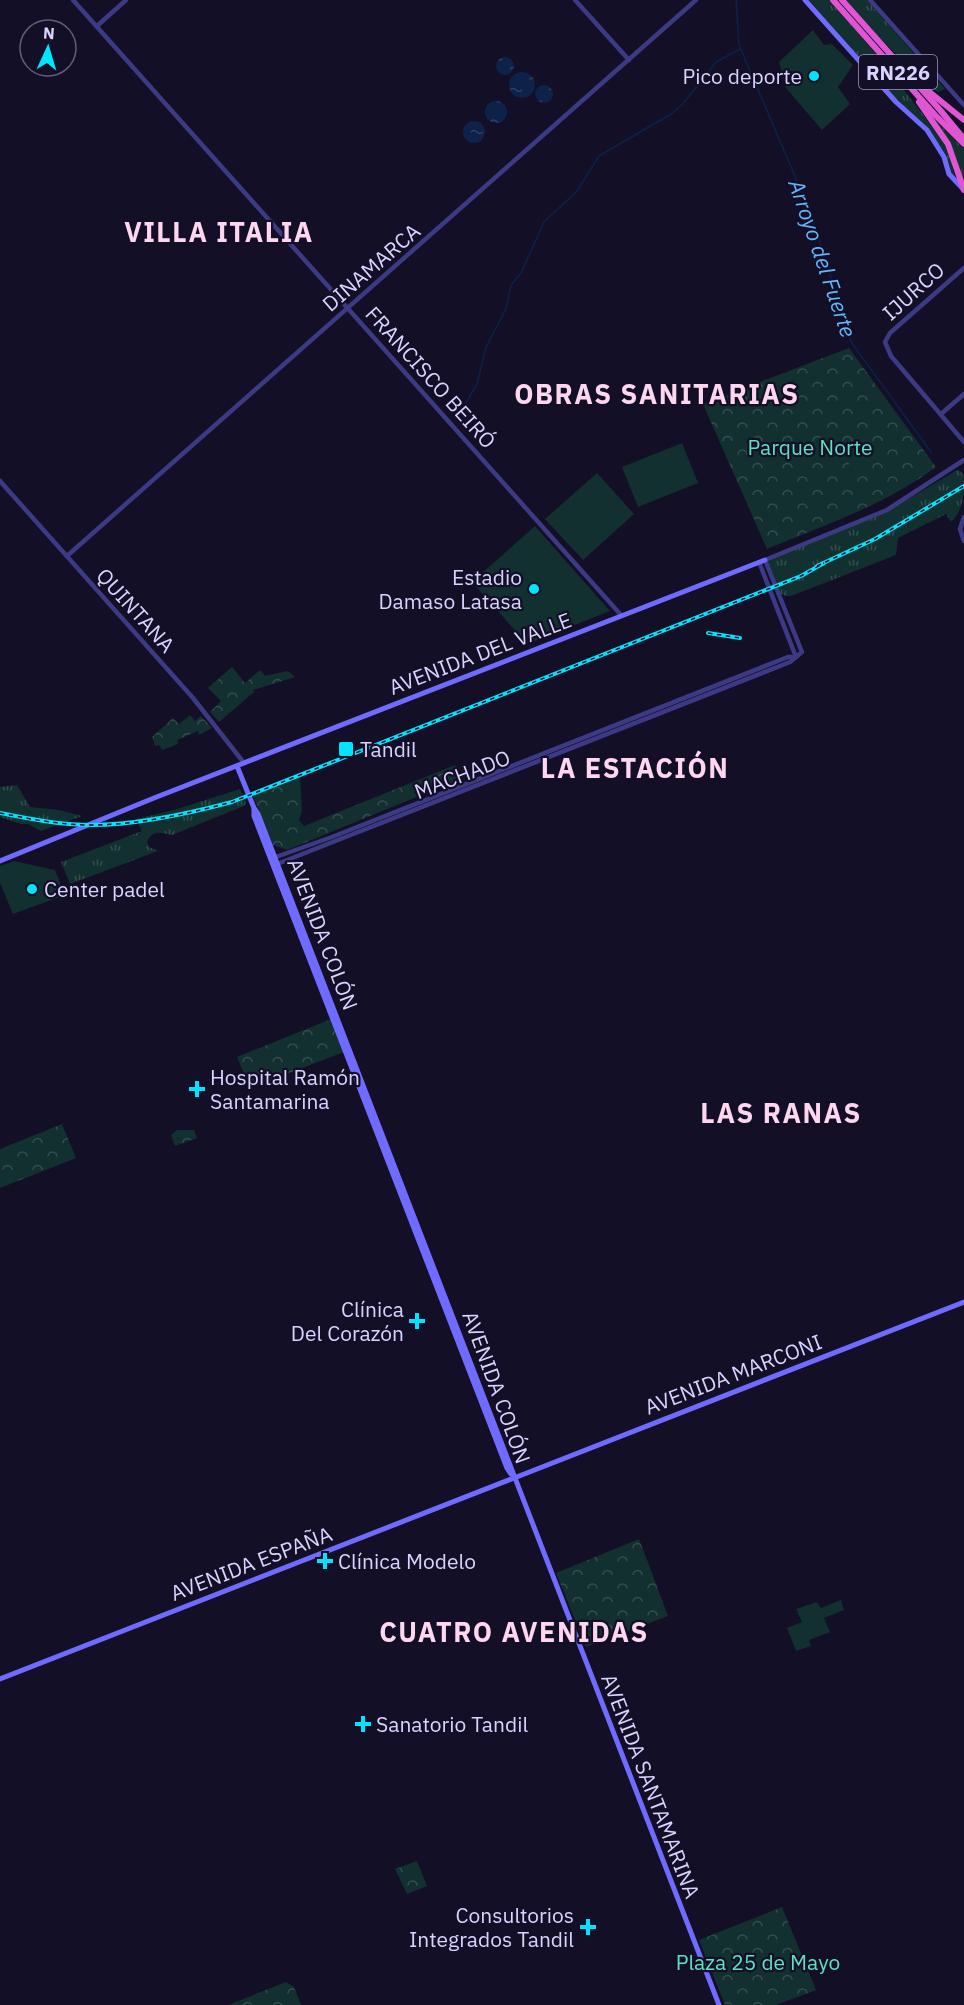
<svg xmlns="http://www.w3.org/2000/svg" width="964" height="2005" viewBox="0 0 964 2005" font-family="'IBM Plex Sans',sans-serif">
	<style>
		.grass { fill: url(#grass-tufts) }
		.park { fill: url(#park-crowns) }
		.pitch { fill: #12302f }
		.water { fill: url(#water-ripples) }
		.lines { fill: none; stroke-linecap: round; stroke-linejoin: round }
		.stream { stroke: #0c2248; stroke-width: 1.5 }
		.tertiary { stroke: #3d3a85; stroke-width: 4.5 }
		.secondary { stroke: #6f6bff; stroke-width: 5 }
		.trunk { stroke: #e055d1; stroke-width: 6 }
		.rail-casing { stroke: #00e5ff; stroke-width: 4 }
		.rail { stroke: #130f26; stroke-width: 1.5; stroke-dasharray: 4.5; stroke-linecap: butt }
		.poi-dot { fill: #00e5ff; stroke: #130f26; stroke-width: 2 }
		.labels { text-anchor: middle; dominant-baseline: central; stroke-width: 4.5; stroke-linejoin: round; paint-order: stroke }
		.shield { fill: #130f26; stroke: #9e99be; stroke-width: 1.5 }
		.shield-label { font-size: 20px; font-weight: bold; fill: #d9d4ff }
		.poi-label { font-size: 21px; fill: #d9d4ff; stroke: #130f26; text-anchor: start }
		.street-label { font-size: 21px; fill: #d9d4ff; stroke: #130f26 }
		.park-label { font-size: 21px; fill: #5fe0c0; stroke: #130f26 }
		.water-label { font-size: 22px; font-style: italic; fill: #62b6ff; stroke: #130f26 }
		.district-label { font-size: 27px; font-weight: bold; letter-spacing: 1.5px; fill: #ffd6f0; stroke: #130f26 }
	</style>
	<defs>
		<pattern id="grass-tufts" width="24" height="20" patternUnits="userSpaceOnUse" patternTransform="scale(1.5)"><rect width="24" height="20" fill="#12302f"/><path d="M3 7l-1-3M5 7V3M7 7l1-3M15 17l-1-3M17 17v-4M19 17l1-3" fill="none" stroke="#344d4e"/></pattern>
		<pattern id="park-crowns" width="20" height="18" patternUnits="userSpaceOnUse" patternTransform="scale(1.5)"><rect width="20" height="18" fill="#12302f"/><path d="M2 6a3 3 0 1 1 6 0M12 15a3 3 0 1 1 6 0" fill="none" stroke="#344d4e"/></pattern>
		<pattern id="water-ripples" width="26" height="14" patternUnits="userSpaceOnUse" patternTransform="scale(1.5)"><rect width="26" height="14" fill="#0c2248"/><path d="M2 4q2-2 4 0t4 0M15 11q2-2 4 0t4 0" fill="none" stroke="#2f4163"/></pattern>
	</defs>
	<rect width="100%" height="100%" fill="#130f26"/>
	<g class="grass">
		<path d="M809 0H829L877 55 944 142 949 153 955 178 950 171 945 153 925 126 905 109Z"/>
		<path d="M846 0H867L945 89 938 92 928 86 879 37Z"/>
		<path d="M934 119 964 149V185Z"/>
		<path d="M957 470H959L964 475C964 493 964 510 951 522L946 514 898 538 896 555 791 596H786L781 594 767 560 885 513Z"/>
		<path d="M17 785 30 807 59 810 82 816 41 831 28 824H21L0 817V787Z"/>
		<path d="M240 789 246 803 244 806 172 835C161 832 152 830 147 842L149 847 158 851 70 884 61 862 142 831 136 819 174 810Z"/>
	</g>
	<g class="park">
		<path d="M849 348 936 467C885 505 825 525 767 549L703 404Z"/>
		<path d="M232 667 245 683 260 670 265 676 288 671 295 677 253 690 254 692 219 722 210 712 221 701 208 688Z"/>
		<path d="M190 715 195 721 201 716 212 728 199 735 198 731 177 740 178 744 162 750 159 745 155 746 152 737 173 718 179 724Z"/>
		<path d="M455 765 463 778 287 850 273 845 253 796 300 777 302 811 299 820 304 826Z"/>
		<path d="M331 1019 344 1052 250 1088 237 1057Z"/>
		<path d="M62 1124 76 1158 0 1188V1149Z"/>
		<path d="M177 1130H194L197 1138 175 1146 171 1135Z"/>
		<path d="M639 1539 668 1616 586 1647 556 1573Z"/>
		<path d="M417 1861 427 1886 407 1894 395 1869Z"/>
		<path d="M782 1907 816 1990 776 2005H725L699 1940Z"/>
		<path d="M286 1982 294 1987 301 2005H228Z"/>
	</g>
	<g class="pitch">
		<path d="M813 30 824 45 832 44 853 65 838 87 850 104 822 130 786 88 779 62Z"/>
		<path d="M682 443 698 483 638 507 622 467Z"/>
		<path d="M866 454 871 468 852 474 848 460Z"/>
		<path d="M597 473 634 514 583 560 545 519Z"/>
		<path d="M535 526 610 611 527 644 472 582Z"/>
		<path d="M14 861 55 870 65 895 13 914 0 883V866Z"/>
		<path d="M841 1600 844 1610 824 1618 830 1632 809 1640 811 1646 796 1651 787 1628 802 1622 796 1609 817 1602 821 1608Z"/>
	</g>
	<g class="water">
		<circle cx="505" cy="66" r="9"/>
		<circle cx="522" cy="85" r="13"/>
		<circle cx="544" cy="94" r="9"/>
		<circle cx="496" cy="112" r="11"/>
		<circle cx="474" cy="132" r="11"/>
	</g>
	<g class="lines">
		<g class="stream">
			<path d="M736 0 739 45 806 202 819 239 851 342 931 452"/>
			<path d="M463 408 477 384 486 347 506 309 511 285 521 273 544 222 577 191 599 156 671 114 682 105 716 62 740 49"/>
		</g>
		<g class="tertiary">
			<path d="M73 0C256 205 439 410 621 615"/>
			<path d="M575 0 629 60"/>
			<path d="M870 0 964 105"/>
			<path d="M97 26 126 0"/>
			<path d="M964 268 890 333 885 342 891 356 964 442"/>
			<path d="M941 414 964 394"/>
			<path d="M0 481 193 698 244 763"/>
			<path d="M964 517 960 529 964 541"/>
			<path d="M67 556C277 371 487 186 696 0"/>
			<path d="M759 562 796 657"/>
			<path d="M273 858 332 837 788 657H796"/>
			<path d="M277 864 790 662 802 652 765 560 887 510 964 460"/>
		</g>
		<g class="secondary">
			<path d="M805 0 896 102 927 130 944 157 949 174 964 190"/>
			<path d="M237 766 254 808 258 814C413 1210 564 1608 719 2005"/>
			<path d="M254 809V816L507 1468 511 1474"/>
			<path d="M0 861 154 798 765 560"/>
			<path d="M0 1679 964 1302"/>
		</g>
		<g class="trunk">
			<path d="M833 0 935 115 964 144"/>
			<path d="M842 0 940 110 964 139"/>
			<path d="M927 90 964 120"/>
			<path d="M919 102 948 144 964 190"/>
		</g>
		<g class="rail-casing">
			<g id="rail">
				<path d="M817 566 875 539 964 486"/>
				<path d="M708 633 740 638"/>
				<path d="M0 813C30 819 61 825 91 825 138 825 187 814 232 802L801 576 824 563"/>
			</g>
		</g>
		<use href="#rail" class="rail"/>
	</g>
	<g class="poi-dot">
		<circle cx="814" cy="76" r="6"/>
		<circle cx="534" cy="589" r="6"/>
		<rect x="338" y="741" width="16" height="16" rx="3"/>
		<circle cx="32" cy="889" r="6"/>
		<path d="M194 1080h6v6h6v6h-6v6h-6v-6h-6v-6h6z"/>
		<path d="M414 1312h6v6h6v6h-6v6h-6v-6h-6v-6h6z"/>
		<path d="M322 1552h6v6h6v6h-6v6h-6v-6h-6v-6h6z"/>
		<path d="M360 1715h6v6h6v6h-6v6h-6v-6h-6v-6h6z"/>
		<path d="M585 1918h6v6h6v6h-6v6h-6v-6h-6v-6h6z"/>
	</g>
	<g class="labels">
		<rect class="shield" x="859" y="55" width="78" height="34" rx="4.5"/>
		<g class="shield-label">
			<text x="898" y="72">RN226</text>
		</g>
		<g class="poi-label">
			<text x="802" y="76" text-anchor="end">Pico deporte</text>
			<text x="522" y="577" text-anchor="end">Estadio<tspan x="522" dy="24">Damaso Latasa</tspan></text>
			<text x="360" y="749">Tandil</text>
			<text x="44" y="889">Center padel</text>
			<text x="210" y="1077">Hospital Ramón<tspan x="210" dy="24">Santamarina</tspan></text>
			<text x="404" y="1309" text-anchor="end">Clínica<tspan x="404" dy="24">Del Corazón</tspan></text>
			<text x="338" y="1561">Clínica Modelo</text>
			<text x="376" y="1724">Sanatorio Tandil</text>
			<text x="574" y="1915" text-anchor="end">Consultorios<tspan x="574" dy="24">Integrados Tandil</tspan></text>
		</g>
		<g class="street-label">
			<text transform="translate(371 267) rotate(-41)">DINAMARCA</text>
			<text transform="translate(913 291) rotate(-42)">IJURCO</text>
			<text transform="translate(431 377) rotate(48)">FRANCISCO BEIRÓ</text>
			<text transform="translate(136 610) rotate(48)">QUINTANA</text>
			<text transform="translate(480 653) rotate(-21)">AVENIDA DEL VALLE</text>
			<text transform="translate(462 774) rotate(-21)">MACHADO</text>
			<text transform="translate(323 934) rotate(69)">AVENIDA COLÓN</text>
			<text transform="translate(733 1374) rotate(-21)">AVENIDA MARCONI</text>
			<text transform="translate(497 1387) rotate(70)">AVENIDA COLÓN</text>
			<text transform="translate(251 1563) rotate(-21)">AVENIDA ESPAÑA</text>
			<text transform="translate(651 1786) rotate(69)">AVENIDA SANTAMARINA</text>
		</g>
		<g class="park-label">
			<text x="810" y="447">Parque Norte</text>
			<text x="758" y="1962">Plaza 25 de Mayo</text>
		</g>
		<g class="water-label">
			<text transform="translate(823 258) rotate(71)">Arroyo del Fuerte</text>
		</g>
		<g class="district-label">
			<text x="219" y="231">VILLA ITALIA</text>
			<text x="657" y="393">OBRAS SANITARIAS</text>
			<text x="635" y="767">LA ESTACIÓN</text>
			<text x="781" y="1112">LAS RANAS</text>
			<text x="514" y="1631">CUATRO AVENIDAS</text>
		</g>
	</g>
	<g transform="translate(48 48) rotate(4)"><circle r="28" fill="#130f26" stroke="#625e7d" stroke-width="1.5"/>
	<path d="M0-4.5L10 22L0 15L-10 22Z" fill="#00e5ff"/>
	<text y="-9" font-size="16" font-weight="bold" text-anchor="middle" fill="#d9d4ff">N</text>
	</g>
</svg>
